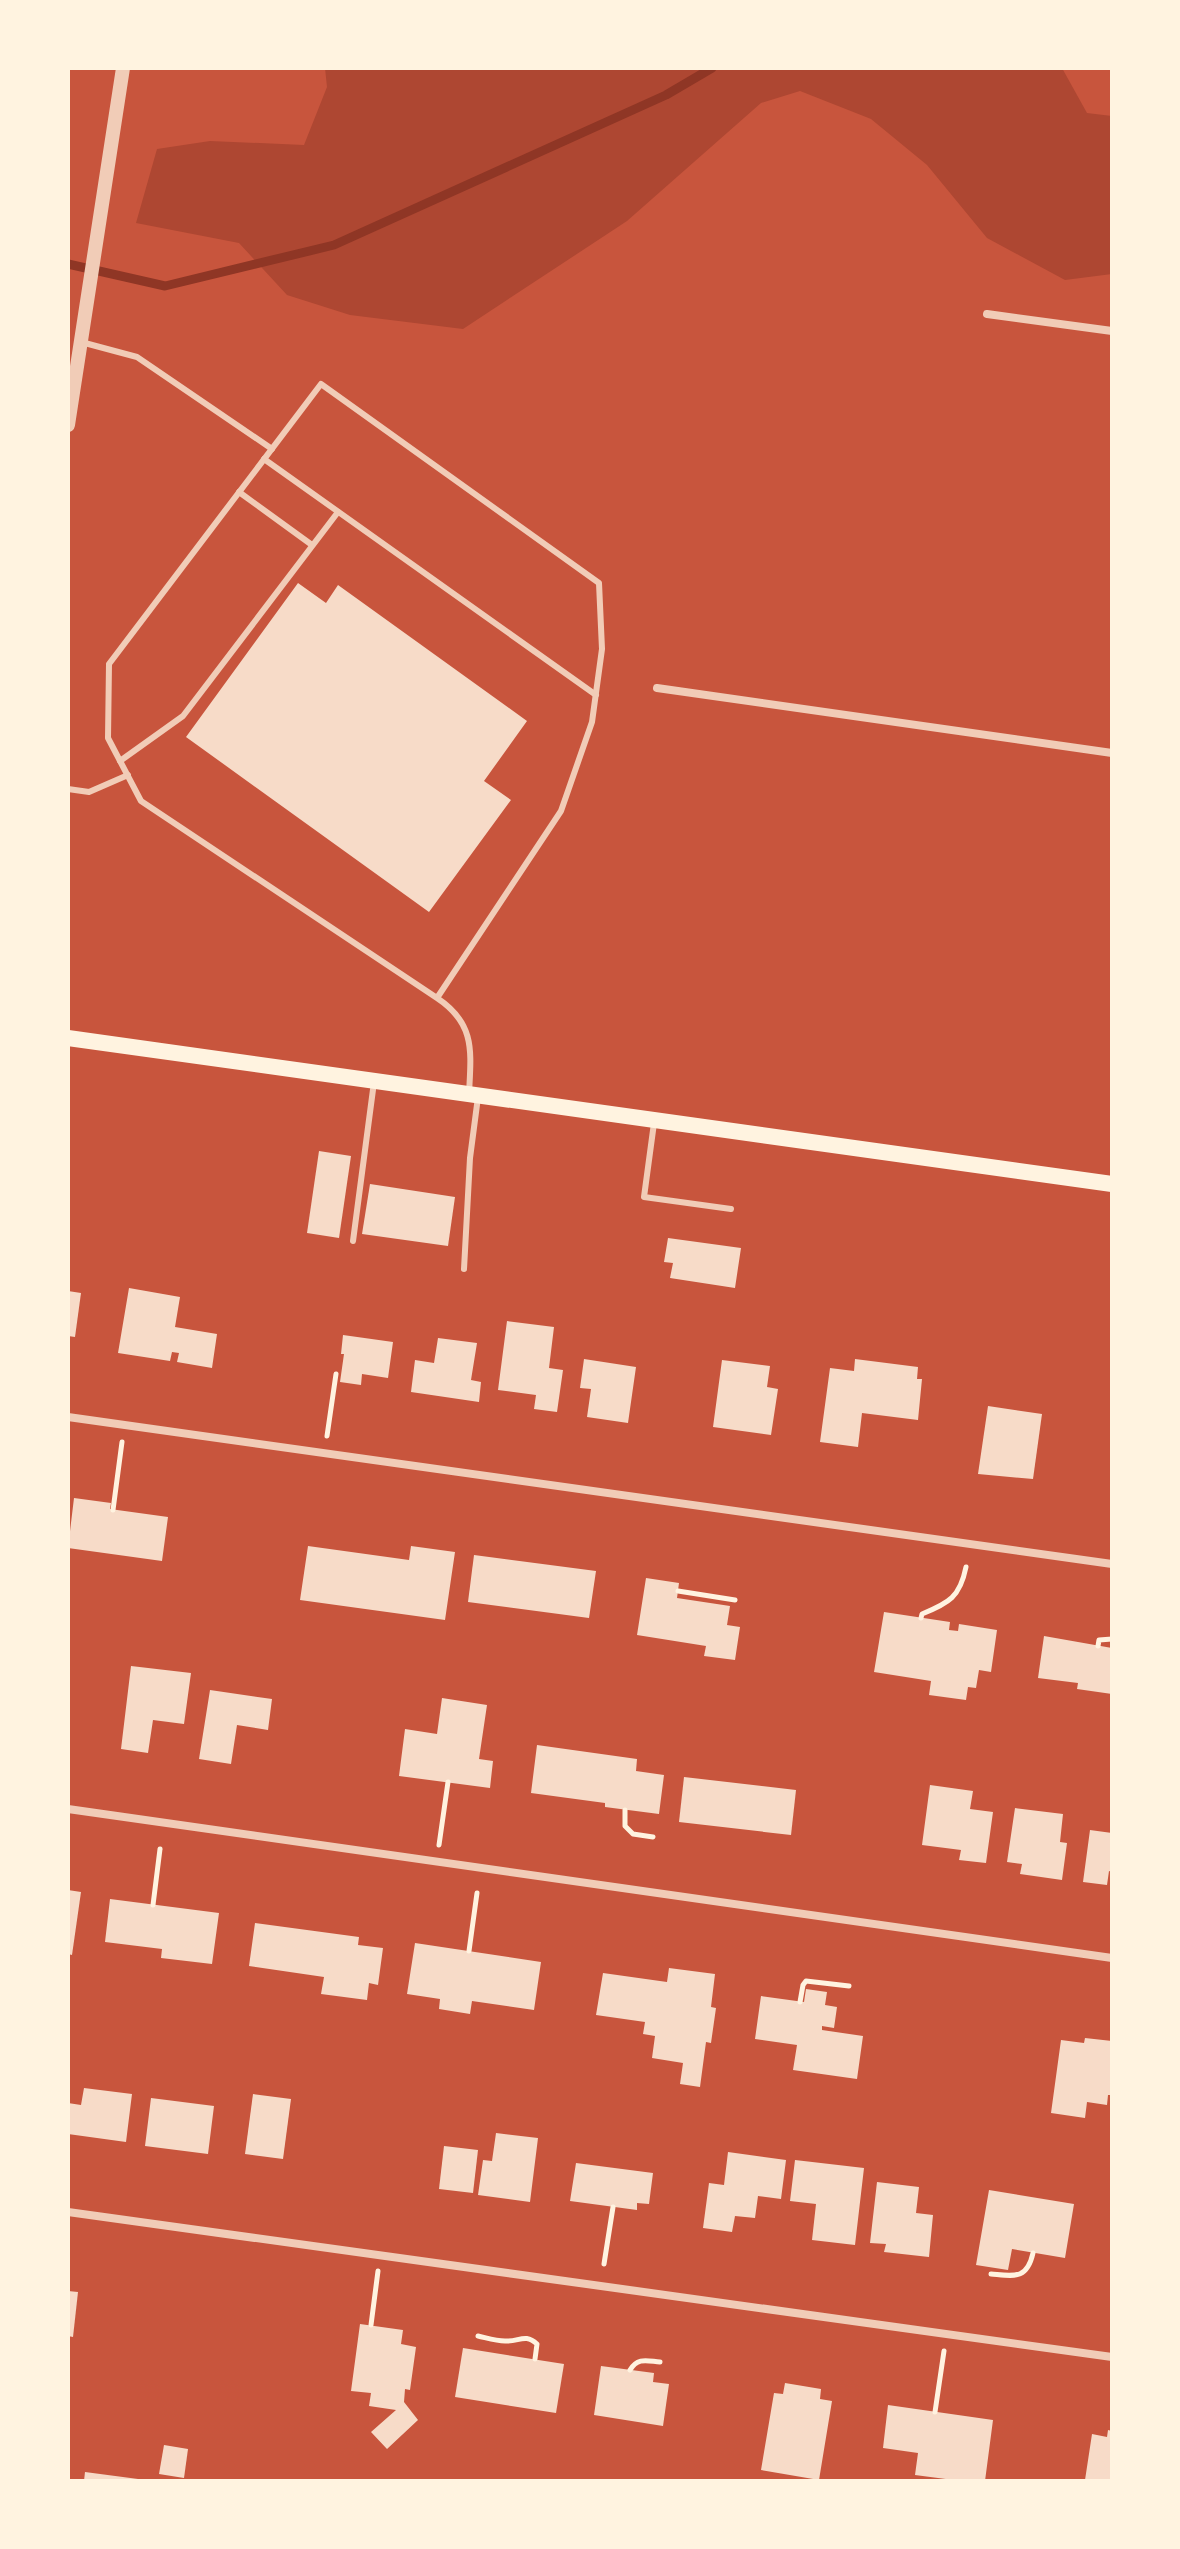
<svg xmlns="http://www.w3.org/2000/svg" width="1180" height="2549" viewBox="0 0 1180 2549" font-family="'Zilla Slab',serif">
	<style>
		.green { fill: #ae4732 }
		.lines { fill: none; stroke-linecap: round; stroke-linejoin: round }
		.stream { stroke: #8f3625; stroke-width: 9 }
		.building { fill: #f7dbc8 }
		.path { stroke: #fff3e0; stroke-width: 5 }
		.service { stroke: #f1ccb7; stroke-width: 6 }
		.minor { stroke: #f1ccb7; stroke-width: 8 }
		.tertiary { stroke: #f1ccb7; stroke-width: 14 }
		.secondary { stroke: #fff3e0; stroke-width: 16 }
	</style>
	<rect width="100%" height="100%" fill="#c8553d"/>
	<path class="green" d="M325 68H1062L1087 113 1112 116V274L1065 280 987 238 927 165 871 119 800 91 761 103 627 221 463 329 350 315 287 295 239 243 136 223 157 149 210 141 304 145 327 87Z"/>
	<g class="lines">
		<path class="stream" d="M68 264 165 286 334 245 666 95 712 68"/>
	</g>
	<g class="building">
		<path d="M298 583 326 603 338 585 527 721 484 781 511 800 429 912 186 737Z"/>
		<path d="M319 1151 351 1156 339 1238 307 1233Z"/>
		<path d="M370 1184 455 1197 448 1246 362 1234Z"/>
		<path d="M668 1238 741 1248 735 1288 670 1278 673 1263 664 1262Z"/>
		<path d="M129 1288 180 1297 175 1327 217 1334 212 1368 177 1362 179 1353 172 1352 170 1361 118 1353Z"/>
		<path d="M68 1291 81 1293 75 1337 68 1336Z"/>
		<path d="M507 1321 554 1327 549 1368 563 1370 557 1412 534 1409 536 1395 498 1390Z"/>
		<path d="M343 1335 393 1342 388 1378 362 1374 361 1385 340 1382 344 1354H341Z"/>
		<path d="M438 1338 477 1343 471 1380 481 1382 479 1402 411 1392 415 1360 434 1363Z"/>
		<path d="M584 1359 636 1367 628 1423 587 1417 591 1389 580 1388Z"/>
		<path d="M855 1359 918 1367 917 1379H922L918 1420 862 1413 858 1447 820 1442 830 1368 854 1371Z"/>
		<path d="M722 1360 770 1366 767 1387 778 1389 771 1435 713 1427Z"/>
		<path d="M988 1406 1042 1414 1033 1479 978 1474Z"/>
		<path d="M74 1498 111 1503 110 1509 168 1517 162 1561 68 1548Z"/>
		<path d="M308 1546 409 1560 411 1546 455 1552 445 1620 300 1600Z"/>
		<path d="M474 1555 596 1571 589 1618 468 1602Z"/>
		<path d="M646 1578 679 1583 677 1598 730 1606 727 1625 740 1627 735 1660 704 1656 706 1646 637 1635Z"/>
		<path d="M884 1612 950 1622 949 1630 958 1631 959 1624 997 1630 991 1672 979 1670 976 1688 968 1687 966 1700 929 1695 931 1681 874 1672Z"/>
		<path d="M1044 1636 1112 1648V1694L1077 1689 1078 1683 1038 1678Z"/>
		<path d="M131 1666 191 1673 184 1724 153 1720 148 1753 121 1749Z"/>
		<path d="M210 1690 272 1699 268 1730 237 1725 231 1764 199 1759Z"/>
		<path d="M442 1698 487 1705 479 1759 493 1761 490 1788 399 1776 405 1729 437 1734Z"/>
		<path d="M537 1745 637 1759 636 1771 664 1775 659 1814 605 1807V1803L531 1793Z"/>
		<path d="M684 1777 796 1790 791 1835 679 1822Z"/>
		<path d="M930 1785 973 1791 970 1809 993 1812 986 1863 959 1860 961 1850 922 1845Z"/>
		<path d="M1015 1808 1063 1814 1060 1842 1067 1843 1062 1880 1020 1874 1022 1864 1007 1862Z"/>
		<path d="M1090 1830 1112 1833V1872L1109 1871 1107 1885 1083 1882Z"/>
		<path d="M68 1890 81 1892 72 1955 68 1954Z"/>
		<path d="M110 1899 219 1913 212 1964 161 1958 162 1949 105 1942Z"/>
		<path d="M255 1923 359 1937 358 1945 383 1948 378 1985 369 1983 367 2000 321 1994 324 1977 249 1966Z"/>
		<path d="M415 1943 541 1962 534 2010 472 2001 470 2014 439 2009 440 1999 407 1994Z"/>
		<path d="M669 1968 715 1974 711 2007 716 2008 711 2043 706 2042 700 2087 680 2084 683 2063 652 2058 655 2036 643 2034 645 2022 596 2015 603 1973 667 1982Z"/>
		<path d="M806 1989 827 1992 825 2005 837 2007 834 2028 822 2026V2030L863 2036 857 2079 793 2070 797 2045 755 2039 761 1996 804 2002Z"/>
		<path d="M1085 2038 1112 2041V2095H1108L1107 2105 1087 2102 1085 2118 1051 2113 1061 2040 1084 2043Z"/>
		<path d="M84 2088 132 2094 126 2142 68 2134V2103L81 2105Z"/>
		<path d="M253 2094 291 2099 283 2159 245 2154Z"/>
		<path d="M151 2098 214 2106 208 2154 145 2146Z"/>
		<path d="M496 2133 538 2138 530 2202 478 2195 483 2160 492 2161Z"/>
		<path d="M444 2146 478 2150 473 2193 439 2189Z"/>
		<path d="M728 2152 786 2160 781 2199 758 2196 755 2218 735 2216 732 2232 703 2228 709 2183 724 2185Z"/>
		<path d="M795 2160 864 2168 855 2245 812 2240 816 2204 790 2201Z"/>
		<path d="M576 2163 653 2173 649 2204 637 2203V2210L570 2201Z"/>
		<path d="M877 2182 919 2187 916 2213 933 2215 929 2257 884 2252 886 2244 870 2243Z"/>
		<path d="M989 2190 1074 2204 1065 2258 1012 2249 1008 2270 976 2265Z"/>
		<path d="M68 2291 78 2292 73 2337 68 2336Z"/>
		<path d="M360 2324 403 2330 401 2344 416 2347 410 2390 405 2389 404 2402 418 2420 387 2449 371 2432 396 2410 369 2406 371 2393 351 2391Z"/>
		<path d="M463 2348 564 2364 556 2413 455 2397Z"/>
		<path d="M601 2366 654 2373 653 2382 669 2384 663 2426 594 2415Z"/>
		<path d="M785 2383 821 2389 820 2399 832 2401 819 2480 761 2470 774 2393 783 2394Z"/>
		<path d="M888 2405 993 2420 985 2481H961L915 2475 918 2453 883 2448Z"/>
		<path d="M1108 2430 1112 2431V2481L1085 2480 1092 2434 1107 2437Z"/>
		<path d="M164 2445 188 2449 184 2478 159 2474Z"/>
		<path d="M85 2472 138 2479 137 2481H84Z"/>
	</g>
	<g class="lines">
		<g class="path">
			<path d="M327 1436 336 1374"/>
			<path d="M113 1510 122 1442"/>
			<path d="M678 1591 735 1600"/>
			<path d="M921 1618 922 1614C949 1603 960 1597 966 1567"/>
			<path d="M1098 1646 1099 1640 1112 1639"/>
			<path d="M625 1810V1826L633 1834 653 1837"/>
			<path d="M439 1845 448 1782"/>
			<path d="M153 1905 160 1849"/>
			<path d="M469 1951 477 1893"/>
			<path d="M800 2002 803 1985 806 1981 849 1986"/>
			<path d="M604 2264 613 2207"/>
			<path d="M991 2274C1014 2276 1027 2280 1033 2253"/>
			<path d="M371 2325 378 2271"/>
			<path d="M478 2336C487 2338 496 2341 505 2341 519 2342 525 2333 537 2344L535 2359"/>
			<path d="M630 2370C638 2357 647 2361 660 2362"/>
			<path d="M935 2412 944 2351"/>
		</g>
		<g class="service">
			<path d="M81 342 137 357 272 449"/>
			<path d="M264 459 596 695"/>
			<path d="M239 492 312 545"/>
			<path d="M120 761 183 716 338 512"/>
			<path d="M68 789 89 792 128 775"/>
			<path d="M437 998 561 811 592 722 602 649 599 583 321 384 109 664 108 738 141 801 437 998C476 1024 471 1052 469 1094"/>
			<path d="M654 1123 644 1197 731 1209"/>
			<path d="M353 1241 374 1082"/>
			<path d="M464 1269 470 1158 478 1097"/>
		</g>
		<g class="minor">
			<path d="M987 314 1112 331"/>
			<path d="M657 688 1112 753"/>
			<path d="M68 1417 1112 1564"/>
			<path d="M68 1809 1112 1958"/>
			<path d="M68 2212 1112 2357"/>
		</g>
		<path class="tertiary" d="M68 425 123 68"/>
		<path class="secondary" d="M68 1038 1112 1184"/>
	</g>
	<rect width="1180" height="2549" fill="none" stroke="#fff3e0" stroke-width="140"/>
</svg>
